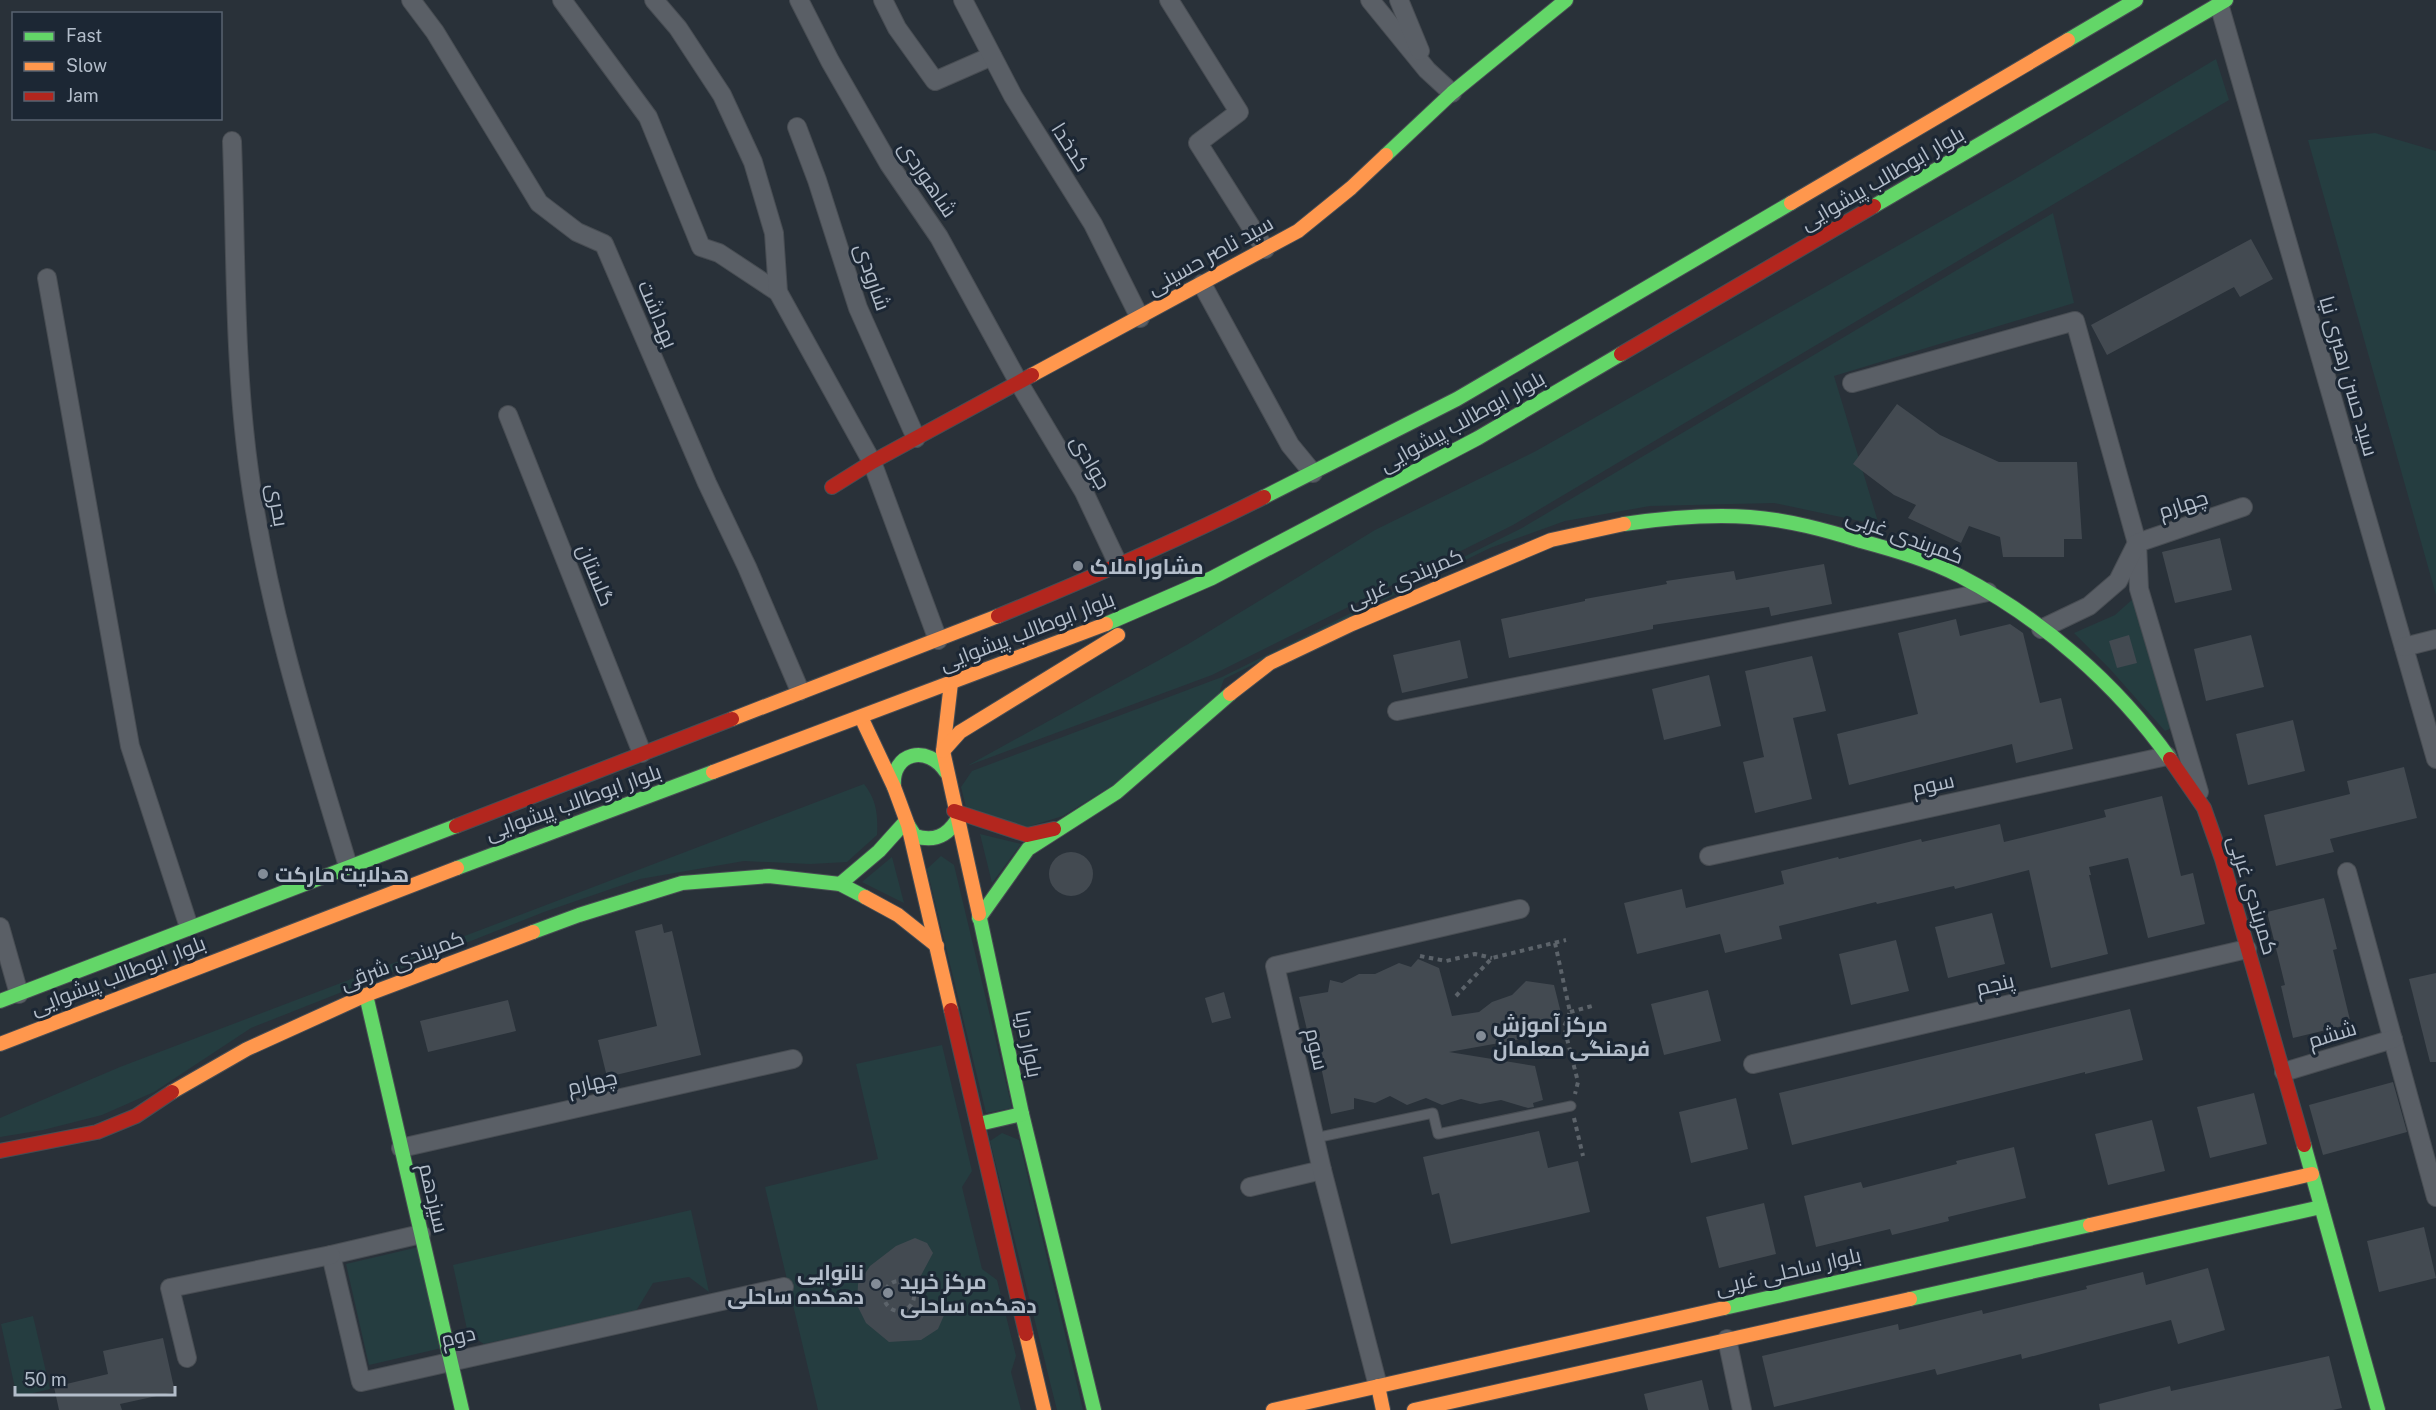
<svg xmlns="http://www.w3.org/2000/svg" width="2436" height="1410" viewBox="0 0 2436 1410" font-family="'Public Sans',Cairo,sans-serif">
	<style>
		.green { fill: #253d40 }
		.building { fill: #434a51 }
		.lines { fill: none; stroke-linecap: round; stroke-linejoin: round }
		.lane-casing { stroke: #484d53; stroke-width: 11 }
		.street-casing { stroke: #484d53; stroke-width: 20 }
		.fast-casing { stroke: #484d53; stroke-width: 16 }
		.slow-casing { stroke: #484d53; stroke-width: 16 }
		.jam-casing { stroke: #484d53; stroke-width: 16 }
		.path { stroke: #5c636a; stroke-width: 4; stroke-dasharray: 4.5 4.5; stroke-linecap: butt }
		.lane { stroke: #5a5f66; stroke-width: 9 }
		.street { stroke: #5a5f66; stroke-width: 18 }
		.fast { stroke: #63d668; stroke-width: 14 }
		.slow { stroke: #ff974d; stroke-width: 14 }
		.jam { stroke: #b3261e; stroke-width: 14 }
		.poi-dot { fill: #838c97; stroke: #1c2734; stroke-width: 2 }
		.labels { text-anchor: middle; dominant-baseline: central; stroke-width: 6; stroke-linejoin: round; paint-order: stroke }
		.street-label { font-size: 21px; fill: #b3bdca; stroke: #1c2734 }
		.poi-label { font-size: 21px; font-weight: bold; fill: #b3bdca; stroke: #1c2734; text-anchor: start }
	</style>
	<rect width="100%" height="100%" fill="#293139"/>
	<g class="green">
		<path d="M2216 59 2229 100 1513 525 1212 675 967 766 1190 643 1375 530 1536 451 2012 181Z"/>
		<path d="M2375 133 2436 151V595L2308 140Z"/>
		<path d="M2053 213 2074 303 1834 376 1879 525 1774 503 1650 506 1565 521 1490 548 1224 679 1217 699 1115 784 1063 816 1027 827 966 807 961 787 972 771 1222 677 1522 528Z"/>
		<path d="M2134 598 2172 728 2165 731 2110 669 2074 633 2115 615Z"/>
		<path d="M864 784C877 800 878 816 877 835L847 862 810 864 744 861 640 879 544 912 251 1028 154 1092 102 1115 43 1130 0 1137V1118L120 1067Z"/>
		<path d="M980 834 1021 844 992 883Z"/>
		<path d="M941 856 954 865 1012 1108 986 1113 927 869Z"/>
		<path d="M892 857 904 903 862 882Z"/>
		<path d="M942 1045 972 1171 962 1187 982 1269 997 1280 1016 1356 1011 1372 1021 1410H818L765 1187 878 1159 856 1064Z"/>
		<path d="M1002 1133 1019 1140 1083 1410H1057L990 1141Z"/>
		<path d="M691 1210 709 1292 689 1277 653 1283 636 1311 484 1344 468 1334 453 1265Z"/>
		<path d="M423 1246 446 1347 369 1365 346 1264Z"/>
		<path d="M33 1316 50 1389 17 1397 1 1324Z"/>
	</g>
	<g class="building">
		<path d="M2251 239 2273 279 2240 297 2234 287 2107 355 2091 325Z"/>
		<path d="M1897 404 1940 435 1999 462H2077L2082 539H2064V557H2003L2000 537 1969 526 1961 543 1908 518 1916 505 1894 495 1853 464Z"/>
		<path d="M2220 538 2232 590 2175 603 2162 552Z"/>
		<path d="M1824 564 1832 604 1771 616 1769 607 1653 625V629L1509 658 1501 619 1585 601V599L1667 584 1666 581 1734 571 1736 580Z"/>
		<path d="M1956 619 1960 636 2010 624 2023 633 2040 703 2061 698 2073 749 2016 763 2012 744 1849 785 1837 734 1918 714 1898 633Z"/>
		<path d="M2129 635 2137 663 2117 668 2109 641Z"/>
		<path d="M2251 635 2264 687 2206 701 2194 649Z"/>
		<path d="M1460 640 1468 678 1402 693 1393 655Z"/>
		<path d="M1812 656 1826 711 1793 718 1812 799 1755 813 1743 762 1764 757 1745 671Z"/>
		<path d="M1709 675 1721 726 1664 740 1652 689Z"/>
		<path d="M2293 720 2305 771 2248 785 2236 734Z"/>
		<path d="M2404 767 2417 818 2330 839 2334 852 2276 866 2264 815 2350 794 2347 781Z"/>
		<path d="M2162 796 2181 876 2193 873 2205 924 2148 938 2128 858 2089 867 2091 875H2089L2108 954 2051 968 2029 870 1955 889 1954 886 1877 904 1876 902 1779 926 1782 939 1725 953 1720 934 1637 954 1624 903 1682 889 1686 908 1784 884 1781 871 1838 857 1839 859 1921 839 1922 842 2000 824 2004 842 2106 817 2104 810Z"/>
		<circle cx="1071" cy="874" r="22"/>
		<path d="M2324 898 2337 949 2333 950 2351 1024 2293 1038 2281 986 2285 985 2267 912Z"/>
		<path d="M1992 913 2005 964 1948 978 1935 927Z"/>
		<path d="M662 924 664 933 672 931 701 1055 607 1077 598 1040 657 1026 635 931Z"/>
		<path d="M1896 940 1909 991 1851 1005 1839 954Z"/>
		<path d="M1418 959 1439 968 1452 1016 1479 1012 1492 1002 1512 995 1526 981 1554 985 1561 1013 1539 1036 1449 1052 1535 1066 1543 1100 1533 1103 1534 1107 1528 1108 1501 1100 1480 1104 1461 1099 1442 1105 1426 1098 1407 1105 1390 1096 1375 1103 1354 1098V1109L1331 1114 1320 1062 1315 1063 1299 997 1328 992 1330 980 1342 983 1359 974H1375L1399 963 1411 967Z"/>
		<path d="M2436 973V1062H2430L2409 979Z"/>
		<path d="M1708 990 1721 1041 1664 1055 1651 1004Z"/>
		<path d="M1224 992 1231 1018 1212 1023 1205 998Z"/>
		<path d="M508 1000 516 1031 428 1052 420 1021Z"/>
		<path d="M2130 1009 2143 1060 2085 1074V1072L1792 1145 1779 1093Z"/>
		<path d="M2393 1082 2407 1132 2323 1155 2309 1105Z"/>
		<path d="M2254 1093 2267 1144 2210 1158 2197 1107Z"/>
		<path d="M1736 1098 1748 1149 1691 1163 1679 1112Z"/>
		<path d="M2152 1120 2165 1171 2108 1185 2095 1134Z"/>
		<path d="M1539 1131 1548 1168 1578 1161 1590 1212 1451 1244 1439 1193 1432 1195 1423 1157Z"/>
		<path d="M2014 1147 2026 1198 1948 1217 1949 1221 1892 1235 1890 1229 1816 1247 1804 1196 1861 1182 1863 1188 1957 1164 1956 1161Z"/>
		<path d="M1764 1203 1776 1254 1719 1268 1706 1217Z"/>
		<path d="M2424 1227 2436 1278 2379 1292 2367 1241Z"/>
		<path d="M915 1238 927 1243 933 1253 917 1283 920 1298 942 1307 945 1313 938 1329 921 1340 889 1342 866 1323 857 1305 858 1284 870 1266 896 1246Z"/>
		<path d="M2208 1268 2225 1330 2178 1344 2171 1320 2022 1359 2021 1354 1937 1375 1935 1369 1774 1407 1762 1356 1898 1324 1899 1330 1982 1310 1983 1314 2087 1289 2086 1286 2143 1272 2146 1285Z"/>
		<path d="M163 1338 175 1392 120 1404 122 1410H59L54 1387 108 1374 103 1351Z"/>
		<path d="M2329 1356 2342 1408 2333 1410H2100L2099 1404 2170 1386 2171 1391Z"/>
		<path d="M1702 1380 1709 1410H1648L1644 1394Z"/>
	</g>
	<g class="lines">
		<g class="lane-casing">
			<path id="lane" d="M1315 1138 1433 1113 1438 1134 1571 1106"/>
		</g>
		<g class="street-casing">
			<g id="street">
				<path d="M411 0 435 32 539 203 577 232 604 244 707 483 747 567 800 691"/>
				<path d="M562 0 648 117 701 247 719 253 778 292"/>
				<path d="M654 0 678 28 722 95 753 162 774 233 778 292 872 462 938 640"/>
				<path d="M799 0 830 61 889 164 939 237 1019 383 1084 492 1119 566"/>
				<path d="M883 0 897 28 935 81 992 56"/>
				<path d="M963 0 1013 96 1093 224 1140 318"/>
				<path d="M1169 0 1239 112 1198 143 1265 249"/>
				<path d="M1370 0 1427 70 1452 93"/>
				<path d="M1399 0 1420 51"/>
				<path d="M2219 4 2436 759"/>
				<path d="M797 127 817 180 858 308 916 438"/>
				<path d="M232 141C236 251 234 363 249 471 267 606 309 737 348 866"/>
				<path d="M47 278 130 746 189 927"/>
				<path d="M1202 284 1290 445 1313 473"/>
				<path d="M1852 383 2075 321 2137 543 2139 589 2199 792"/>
				<path d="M508 415 642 753"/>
				<path d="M2041 629 2089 606 2118 581 2137 543 2243 507"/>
				<path d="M2404 647 2436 639"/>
				<path d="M1397 711 1988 592"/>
				<path d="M1709 856 2167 756"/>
				<path d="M2347 872 2436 1197"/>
				<path d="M0 927 19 994"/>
				<path d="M1753 1064 2247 949"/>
				<path d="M2284 1072 2393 1039"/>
				<path d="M401 1148 793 1059"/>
				<path d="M1250 1187 1322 1170"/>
				<path d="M421 1234 331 1255 361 1382 784 1287"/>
				<path d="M1727 1339 1742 1410"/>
				<path d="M187 1358 170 1288 331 1255"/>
				<path d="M1378 1386 1322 1170 1275 966 1520 909"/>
			</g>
		</g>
		<g class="fast-casing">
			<g id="fast">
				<path d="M2068 40 2136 0"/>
				<path d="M1386 155 1452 93 1566 0"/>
				<path d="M1874 206 2226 0"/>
				<path d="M1264 497 1457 399 1791 203"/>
				<path d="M1624 524C1665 518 1708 514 1750 517 1789 520 1825 530 1861 541 1894 550 1929 560 1960 576 2042 619 2116 683 2170 759"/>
				<path d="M1106 624 1212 578 1478 438 1621 354"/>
				<path d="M894 787C891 752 928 744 946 772"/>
				<path d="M908 825 915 836C934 842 947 836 957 820"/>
				<path d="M457 868 713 772"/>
				<path d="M840 884 879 851 906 821"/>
				<path d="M979 914 1022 1114 1094 1410"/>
				<path d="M979 918 1028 849 1117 792 1230 694"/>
				<path d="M533 932 579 915 682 883 769 876 840 884 865 897"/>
				<path d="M366 995 462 1410"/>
				<path d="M0 1001 456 826"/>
				<path d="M979 1124 1022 1114"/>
				<path d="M2304 1145 2378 1410"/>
				<path d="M1910 1299 2321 1207"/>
				<path d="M1724 1308 2090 1225"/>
			</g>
		</g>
		<g class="slow-casing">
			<g id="slow">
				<path d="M1791 203 2068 40"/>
				<path d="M1032 375 1298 231 1351 188 1386 155"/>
				<path d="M951 683 943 751 979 914"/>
				<path d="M1230 694 1270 663 1352 624 1551 540 1624 524"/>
				<path d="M861 717 894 787 908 825 951 1010"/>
				<path d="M732 719 998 616"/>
				<path d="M943 751 960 732 1118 635"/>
				<path d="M713 772 1106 624"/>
				<path d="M865 897 898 915 937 946"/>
				<path d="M0 1044 457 868"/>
				<path d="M172 1092 247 1049 366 995 533 932"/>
				<path d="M2090 1225 2312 1174"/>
				<path d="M1026 1334 1044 1410"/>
				<path d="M1378 1386 1383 1410"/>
				<path d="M1273 1410 1724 1308"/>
				<path d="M1414 1410 1910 1299"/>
			</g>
		</g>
		<g class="jam-casing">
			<g id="jam">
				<path d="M1621 354 1874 206"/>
				<path d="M832 487 872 462 1032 375"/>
				<path d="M998 616C1088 579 1177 541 1264 497"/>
				<path d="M2170 759 2204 808 2222 859 2304 1145"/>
				<path d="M954 811 1027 835 1054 829"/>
				<path d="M456 826 732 719"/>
				<path d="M951 1010 1026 1334"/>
				<path d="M0 1151 97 1132 136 1116 172 1092"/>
			</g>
		</g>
		<g class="path">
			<path d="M1555 943 1570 1012 1564 1027 1578 1082 1575 1094"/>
			<path d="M1420 956 1446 961 1475 954 1492 958"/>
			<path d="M1456 996 1492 958 1566 940"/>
			<path d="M1570 1012 1592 1006"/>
			<path d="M1574 1118 1583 1156"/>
			<circle cx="899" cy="1296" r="15"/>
		</g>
		<use href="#lane" class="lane"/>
		<use href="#street" class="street"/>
		<use href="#fast" class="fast"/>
		<use href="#slow" class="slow"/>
		<use href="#jam" class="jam"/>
	</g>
	<g class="poi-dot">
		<circle cx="1078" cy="566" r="6"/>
		<circle cx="263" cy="874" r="6"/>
		<circle cx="1481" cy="1036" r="6"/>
		<circle cx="876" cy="1284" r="6"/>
		<circle cx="888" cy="1293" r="6"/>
	</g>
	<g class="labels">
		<g class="street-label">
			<text transform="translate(1071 147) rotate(58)">کدخدا</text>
			<text transform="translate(1882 178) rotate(-30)">بلوار ابوطالب پیشوایی</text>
			<text transform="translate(928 179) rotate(56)">شاهوردی</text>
			<text transform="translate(1210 255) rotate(-29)">سید ناصر حسینی</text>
			<text transform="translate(873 277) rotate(71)">شارودی</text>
			<text transform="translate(658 314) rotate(67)">بهداشت</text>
			<text transform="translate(2349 376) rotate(74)">سید حسن رهبری نیا</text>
			<text transform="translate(1462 421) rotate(-29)">بلوار ابوطالب پیشوایی</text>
			<text transform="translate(1091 462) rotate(60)">جوادی</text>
			<text transform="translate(2183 504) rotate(-18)">چهارم</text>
			<text transform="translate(278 505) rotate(80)">بحری</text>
			<text transform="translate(1905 536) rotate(20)">کمربندی غربی</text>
			<text transform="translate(596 575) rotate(68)">گلستان</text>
			<text transform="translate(1405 578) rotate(-23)">کمربندی غربی</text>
			<text transform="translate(1027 631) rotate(-21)">بلوار ابوطالب پیشوایی</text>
			<text transform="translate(1933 784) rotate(-12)">سوم</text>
			<text transform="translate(573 802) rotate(-20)">بلوار ابوطالب پیشوایی</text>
			<text transform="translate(2253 895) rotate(73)">کمربندی غربی</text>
			<text transform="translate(402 960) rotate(-21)">کمربندی شرقی</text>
			<text transform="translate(118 975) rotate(-21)">بلوار ابوطالب پیشوایی</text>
			<text transform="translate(1995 984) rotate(-13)">پنجم</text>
			<text transform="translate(2332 1034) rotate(-17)">ششم</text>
			<text transform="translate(1029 1044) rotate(79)">بلوار دریا</text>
			<text transform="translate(1317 1049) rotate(77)">سوم</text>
			<text transform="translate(592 1082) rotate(-13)">چهارم</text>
			<text transform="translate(434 1198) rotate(77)">سیزدهم</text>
			<text transform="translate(1788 1271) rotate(-13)">بلوار ساحلی غربی</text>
			<text transform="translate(458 1336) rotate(-13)">دوم</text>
		</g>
		<g class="poi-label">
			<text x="1090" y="566">مشاوراملاک</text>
			<text x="275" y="874">هدلایت مارکت</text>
			<text x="1493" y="1024">مرکز آموزش<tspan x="1493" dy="24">فرهنگی معلمان</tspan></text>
			<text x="864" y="1272" text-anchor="end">نانوایی<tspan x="864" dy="24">دهکده ساحلی</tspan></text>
			<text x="900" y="1281">مرکز خرید<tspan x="900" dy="24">دهکده ساحلی</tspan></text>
		</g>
	</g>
	<rect x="12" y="12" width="210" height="108" fill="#1c2734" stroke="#586370" stroke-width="1.5"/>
	<rect x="24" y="32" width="30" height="9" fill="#63d668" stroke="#586370" stroke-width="1.5"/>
	<text x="66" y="42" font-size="18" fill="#b3bdca">Fast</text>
	<rect x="24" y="62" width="30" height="9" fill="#ff974d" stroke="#586370" stroke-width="1.5"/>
	<text x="66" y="72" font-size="18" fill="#b3bdca">Slow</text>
	<rect x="24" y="92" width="30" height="9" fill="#b3261e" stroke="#586370" stroke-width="1.5"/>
	<text x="66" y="102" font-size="18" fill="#b3bdca">Jam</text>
	<path d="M15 1386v9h160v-9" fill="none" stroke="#b3bdca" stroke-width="3"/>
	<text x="24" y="1386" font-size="18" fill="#b3bdca" stroke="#1c2734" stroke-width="4.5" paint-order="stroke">50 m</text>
</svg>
